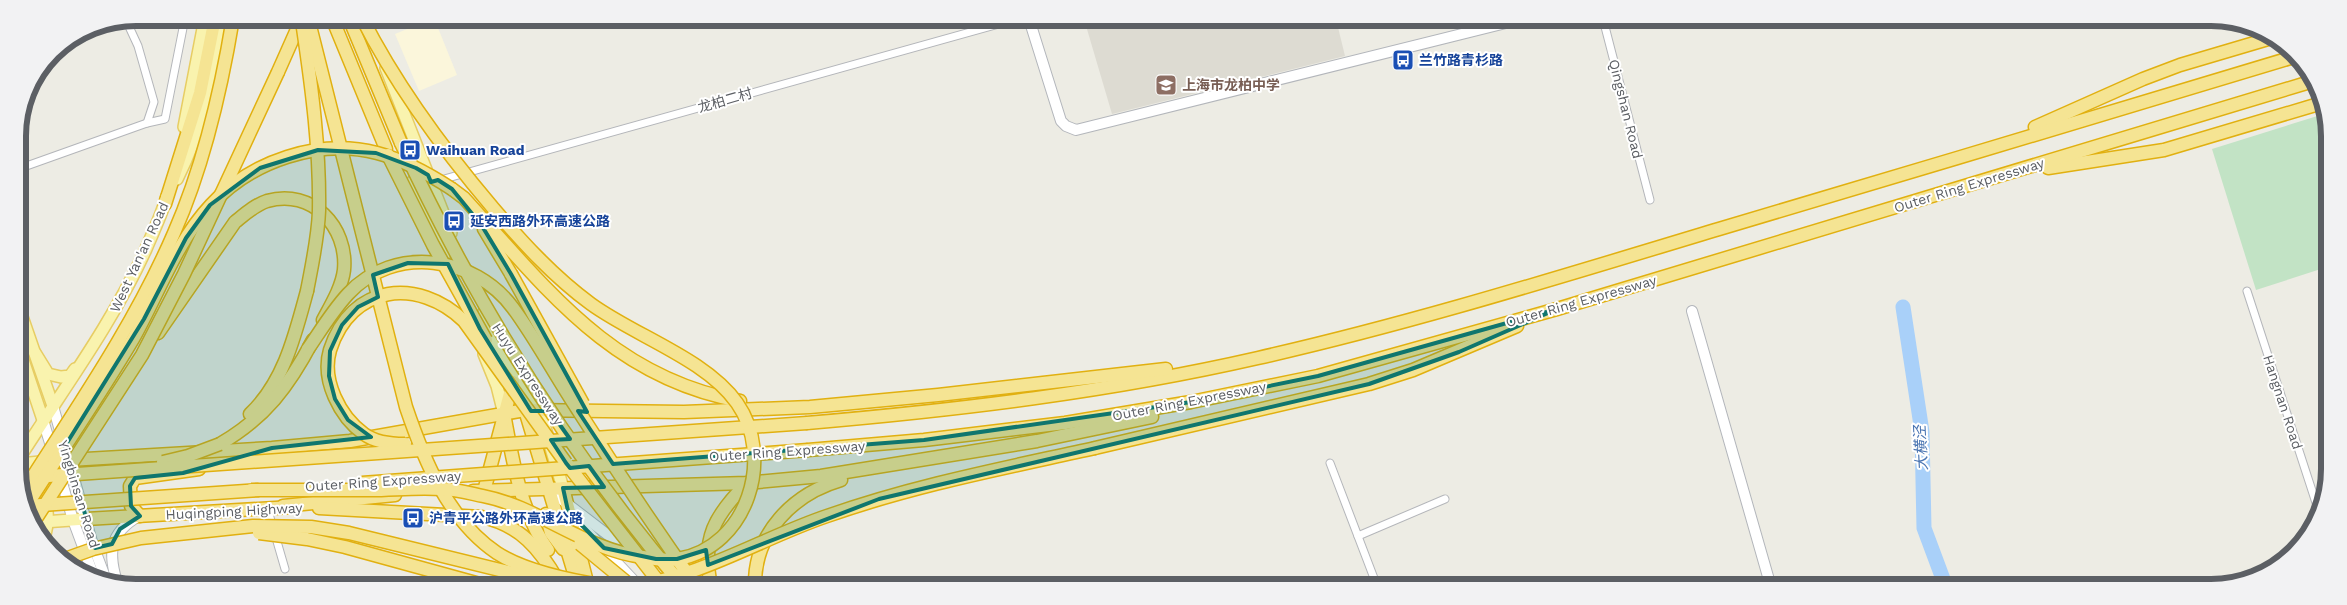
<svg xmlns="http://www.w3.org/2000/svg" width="2347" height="605" viewBox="0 0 2347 605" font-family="'Work Sans','Noto Sans SC',sans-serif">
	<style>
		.commercial { fill: #fbf6db }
		.education { fill: #dddbd2 }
		.green { fill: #c2e3c5 }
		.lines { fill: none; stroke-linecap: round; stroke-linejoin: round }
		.river { stroke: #a9d0f9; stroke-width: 15 }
		.street-casing { stroke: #b4b6ba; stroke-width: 9 }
		.secondary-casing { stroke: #b3b6bb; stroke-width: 12 }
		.primary-casing { stroke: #e7cd63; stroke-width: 14 }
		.highway-casing { stroke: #e1b010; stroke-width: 15 }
		.street { stroke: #fff; stroke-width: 7 }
		.secondary { stroke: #fff; stroke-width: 10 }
		.primary { stroke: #f9f3ae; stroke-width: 11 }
		.highway { stroke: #f5e493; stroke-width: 12 }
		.highway-bridge-casing { stroke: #e1b010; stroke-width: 15; stroke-linecap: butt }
		.highway-bridge { stroke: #f5e493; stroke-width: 12 }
		.marked { fill: #0f766e; fill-opacity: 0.2; stroke: #0f766e; stroke-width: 4; stroke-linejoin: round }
		.labels { text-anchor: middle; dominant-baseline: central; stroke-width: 4; stroke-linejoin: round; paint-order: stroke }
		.transit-label { font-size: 14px; font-weight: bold; fill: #164399; stroke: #fff; text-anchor: start }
		.education-label { font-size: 14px; font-weight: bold; fill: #785e54; stroke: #fff; text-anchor: start }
		.street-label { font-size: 14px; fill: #5c5f64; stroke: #fff }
		.water-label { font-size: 15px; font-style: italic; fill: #4a75b2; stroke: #fff }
		.rim { fill: none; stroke: #5c5f64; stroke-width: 6 }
	</style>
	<rect width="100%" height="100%" fill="#edece4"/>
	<path class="commercial" d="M434 18 457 75 419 91 395 34Z"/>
	<path class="education" d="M1084 19H1336L1345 56 1112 114Z"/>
	<path class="green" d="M2327 113V267L2256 290 2212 149Z"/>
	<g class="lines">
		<path class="river" d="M1903 307 1922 432 1924 528 1946 587"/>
		<g class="street-casing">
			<g id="street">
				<path d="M1603 19 1650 200"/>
				<path d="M147 123 165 119 185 18"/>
				<path d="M18 169 147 123 154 102 138 46 126 20"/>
				<path d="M437 181 1020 18"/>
				<path d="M2247 291 2319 512"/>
				<path d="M1330 463 1377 586"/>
				<path d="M267 507 285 569"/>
				<path d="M1358 536 1445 499"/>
			</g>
		</g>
		<g class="secondary-casing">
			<g id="secondary">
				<path d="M1029 19 1061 121 1066 126 1076 130 1522 19"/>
				<path d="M1692 311 1771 587"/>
				<path d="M53 406 62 438"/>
				<path d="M43 420 53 453"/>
				<path d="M71 468 93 545 107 582"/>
				<path d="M60 476 73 520 93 574"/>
				<path d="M548 489 634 555"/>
				<path d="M569 512 639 586"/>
				<path d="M118 585C108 555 108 533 139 516"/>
			</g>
		</g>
		<g class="primary-casing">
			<g id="primary">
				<path d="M386 68 451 233"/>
				<path d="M184 127 205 18"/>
				<path d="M177 179C202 129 216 73 221 18"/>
				<path d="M413 181 444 256"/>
				<path d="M19 308 53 406"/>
				<path d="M484 312 515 387"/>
				<path d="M19 348 43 420"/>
				<path d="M35 353 48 374 61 377 70 376 75 369"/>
				<path d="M484 354 497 386 504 414"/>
				<path d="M510 362 540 411 563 488"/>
				<path d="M20 457C64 388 112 324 146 249 153 232 162 214 167 196"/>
				<path d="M20 464 50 461"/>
				<path d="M20 467C43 486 53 509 44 538"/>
				<path d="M43 522 86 519"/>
			</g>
		</g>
		<g class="highway-casing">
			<g id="highway">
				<path d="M332 18 386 149"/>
				<path d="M349 18 401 143"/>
				<path d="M278 72 302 18"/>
				<path d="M2035 127 2143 79 2180 65 2268 39"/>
				<path d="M2048 168 2164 150 2322 103"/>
				<path d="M452 189 464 198C546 288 612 378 740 401"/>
				<path d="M165 204 200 93 215 18"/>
				<path d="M484 229 511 274"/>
				<path d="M158 333 235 222C245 214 255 205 267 201 312 188 348 227 344 270 342 287 331 305 323 320"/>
				<path d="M525 410 578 586"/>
				<path d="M250 414C284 382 295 335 307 291"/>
				<path d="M504 414C513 461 520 511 548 550"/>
				<path d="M807 423C958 410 1109 392 1258 358 1413 323 1566 275 1719 229 1912 172 2104 114 2297 56"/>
				<path d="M220 444C265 418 289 386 313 340"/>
				<path d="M1095 448 1369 384 1413 370 1517 326"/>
				<path d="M808 450 924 440 1065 423 1191 402 1318 376 1557 309 2310 82"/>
				<path d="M69 460 272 448 350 441 525 410 684 412 810 407 938 395 1166 369"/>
				<path d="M563 488 588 586"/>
				<path d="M473 491 747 483 821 476 1037 441 1152 417"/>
				<path d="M484 491 513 382"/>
				<path d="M283 506 395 495"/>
				<path d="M319 508 482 517C520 525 540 549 558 581"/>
				<path d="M546 514 551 533 563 549"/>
				<path d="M140 516 131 506 130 486 135 478 199 469"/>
				<path d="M86 519 292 507"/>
				<path d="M711 586C701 538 715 515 747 483"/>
				<path d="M755 586C754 533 793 494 841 480"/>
			</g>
		</g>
		<use href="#street" class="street"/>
		<use href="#secondary" class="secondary"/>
		<use href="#primary" class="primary"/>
		<use href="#highway" class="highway"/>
		<g class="highway-bridge-casing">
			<g id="highway-bridge">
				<path d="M308 18 406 407C424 460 448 520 497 553 525 571 574 581 606 586"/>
				<path d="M303 28C312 89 320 150 319 211 318 238 312 265 307 291"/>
				<path d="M401 143C475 302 568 453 683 586"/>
				<path d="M388 155 433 245 486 340"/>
				<path d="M511 274 583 404"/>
				<path d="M308 349C321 330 333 310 348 294 394 244 475 256 513 308 536 339 556 377 578 410 616 470 655 528 696 586"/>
				<path d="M405 444C392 444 375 442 364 434 340 417 321 380 330 350 351 284 418 277 464 321L566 463"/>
				<path d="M163 462 188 456 220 444"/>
				<path d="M567 464 662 586"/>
				<path d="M20 478 807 423"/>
				<path d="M362 483 808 450"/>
				<path d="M251 490C291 490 331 490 370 490 394 490 418 487 442 489 455 489 469 493 483 496 539 507 585 550 643 557 654 559 667 561 678 559 748 547 775 457 737 403 706 359 635 336 591 304 553 276 523 243 493 208 443 149 397 87 362 18"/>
				<path d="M21 495C75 410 134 326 174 233 204 165 221 91 233 18"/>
				<path d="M27 505C62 450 100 395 133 339 158 295 176 242 211 205 251 161 319 138 377 153 404 160 429 174 452 189"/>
				<path d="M27 506 259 490"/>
				<path d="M35 520 142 355 184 274 278 72"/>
				<path d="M259 533 307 539 345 547 487 586"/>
				<path d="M580 544 631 586"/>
				<path d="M65 559 93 549 141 538 253 526 311 527 349 533 557 584"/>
				<path d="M632 586C701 577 762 538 827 516 915 485 1005 468 1095 448"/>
			</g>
		</g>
		<use href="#highway-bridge" class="highway-bridge"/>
	</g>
	<path class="marked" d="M318 150 376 153 416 168 428 175 431 182 438 180 452 189 482 226 511 274 587 412 578 411 613 464 924 440 1191 402 1318 376 1557 309 1459 352 1369 384 879 499 708 565 706 550 677 559H656L604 548 568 511 563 488 604 487 589 466 570 468 566 463 551 440 570 439 550 411H531L480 329 448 264 408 263 373 275 378 297 358 307 342 325 330 351 329 376 335 399 348 420 371 437 272 448 183 473 135 478 130 486 131 506 140 516 120 529 112 544 95 548 65 446 144 319 186 238 210 205 260 168Z"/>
	<defs>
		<g id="bus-square" transform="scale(1.125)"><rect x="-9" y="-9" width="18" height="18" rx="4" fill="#1a4fb4" stroke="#fff"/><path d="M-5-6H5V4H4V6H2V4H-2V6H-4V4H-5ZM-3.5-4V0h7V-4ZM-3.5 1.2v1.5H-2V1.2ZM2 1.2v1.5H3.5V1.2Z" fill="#fff"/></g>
		<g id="school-square" transform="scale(1.125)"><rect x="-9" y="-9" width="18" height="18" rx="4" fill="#8d6e63" stroke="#fff"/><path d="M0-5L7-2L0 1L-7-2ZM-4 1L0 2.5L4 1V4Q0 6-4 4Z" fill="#fff"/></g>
	</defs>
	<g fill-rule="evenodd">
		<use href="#bus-square" x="1403" y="60"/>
		<use href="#school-square" x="1166" y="85"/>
		<use href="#bus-square" x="410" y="150"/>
		<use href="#bus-square" x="454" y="221"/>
		<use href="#bus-square" x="413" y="518"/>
	</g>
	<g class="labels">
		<g class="transit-label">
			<text x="1419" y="60">兰竹路青杉路</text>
			<text x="426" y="150">Waihuan Road</text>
			<text x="470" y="221">延安西路外环高速公路</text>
			<text x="429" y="518">沪青平公路外环高速公路</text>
		</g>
		<g class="education-label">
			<text x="1182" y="85">上海市龙柏中学</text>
		</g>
		<g class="street-label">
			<text transform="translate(725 100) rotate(-16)">龙柏二村</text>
			<text transform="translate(1626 109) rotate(76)">Qingshan Road</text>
			<text transform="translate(1969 185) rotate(-17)">Outer Ring Expressway</text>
			<text transform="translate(139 257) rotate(-65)">West Yan'an Road</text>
			<text transform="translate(1581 301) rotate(-16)">Outer Ring Expressway</text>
			<text transform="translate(528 374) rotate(57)">Huyu Expressway</text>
			<text transform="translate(1189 401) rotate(-11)">Outer Ring Expressway</text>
			<text transform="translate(2283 402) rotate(72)">Hangnan Road</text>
			<text transform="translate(787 451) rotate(-4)">Outer Ring Expressway</text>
			<text transform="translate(383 481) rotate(-4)">Outer Ring Expressway</text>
			<text transform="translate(79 494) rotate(73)">Yingbinsan Road</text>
			<text transform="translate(234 511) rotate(-3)">Huqingping Highway</text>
		</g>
		<g class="water-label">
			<text transform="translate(1921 448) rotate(-93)">大横泾</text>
		</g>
	</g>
	<path d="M0 0H2347V605H0ZM136 26H2211A110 110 0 0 1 2321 136V469A110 110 0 0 1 2211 579H136A110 110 0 0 1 26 469V136A110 110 0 0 1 136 26Z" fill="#f2f2f3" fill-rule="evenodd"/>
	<path class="rim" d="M136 26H2211A110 110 0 0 1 2321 136V469A110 110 0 0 1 2211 579H136A110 110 0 0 1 26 469V136A110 110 0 0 1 136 26Z"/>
</svg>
